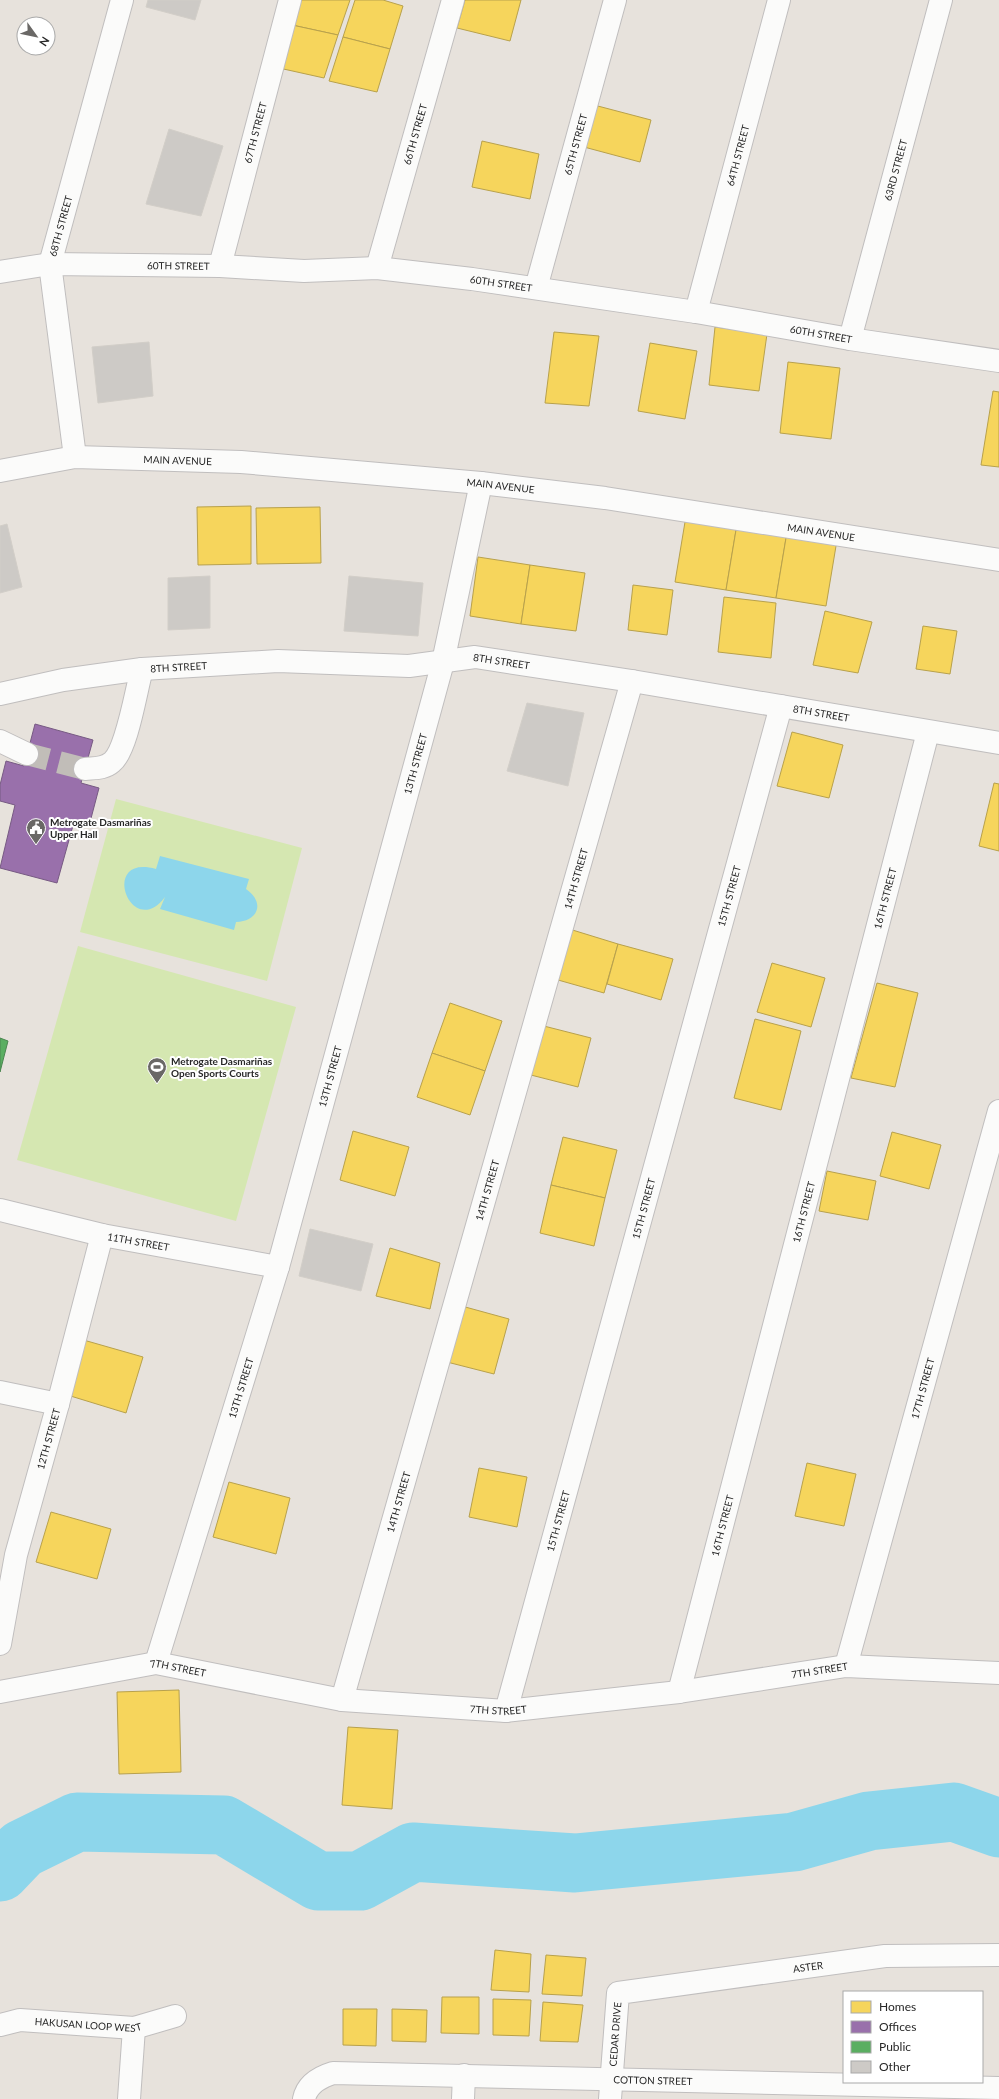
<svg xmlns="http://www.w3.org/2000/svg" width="999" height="2099" viewBox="0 0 999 2099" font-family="Lato,sans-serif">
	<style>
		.pitch { fill: #d5e7b1 }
		.water { fill: #8dd6eb }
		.homes { fill: #f6d55c; stroke: #b8a14c }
		.offices { fill: #9970ab; stroke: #775a83 }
		.public { fill: #5aae61; stroke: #4b8650 }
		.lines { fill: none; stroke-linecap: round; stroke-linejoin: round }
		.river { stroke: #8dd6eb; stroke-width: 59 }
		.building { fill: #cdcac6; stroke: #d2cec8 }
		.minor-tunnel { stroke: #c1bdb8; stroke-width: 22; stroke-dasharray: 22 11; stroke-linecap: butt }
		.minor-casing { stroke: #c0bebe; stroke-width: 24 }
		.minor { stroke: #fbfbfa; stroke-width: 22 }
		.labels { text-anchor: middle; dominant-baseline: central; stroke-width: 4; stroke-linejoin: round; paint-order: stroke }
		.street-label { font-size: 10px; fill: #272727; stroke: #fff }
		.poi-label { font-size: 10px; font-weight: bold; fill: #272727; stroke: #fff; text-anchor: start }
	</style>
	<rect width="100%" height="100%" fill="#e7e2dc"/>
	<g class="pitch">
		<path d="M116 799 302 848 267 981 80 932Z"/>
		<path d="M78 946 296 1007 236 1221 17 1160Z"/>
	</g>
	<path class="water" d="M160 856 249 879 246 889C265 902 259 921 236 922L234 930 160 909 165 897C131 942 98 853 156 869Z"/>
	<g class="homes">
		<path d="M299 0H350L338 35 292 25Z"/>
		<path d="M355 0H383L403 6 390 49 343 37Z"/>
		<path d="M465 0H521L510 41 457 28Z"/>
		<path d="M292 25 338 35 324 78 279 68Z"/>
		<path d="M343 37 390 49 377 92 329 81Z"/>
		<path d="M594 105 651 120 640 162 584 147Z"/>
		<path d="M482 141 539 154 530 199 472 187Z"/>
		<path d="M715 327 767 334 759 391 709 385Z"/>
		<path d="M554 332 599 336 589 406 545 403Z"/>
		<path d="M650 343 697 351 685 419 638 411Z"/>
		<path d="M788 362 840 368 831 439 780 433Z"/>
		<path d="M993 391 999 392V467L981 465Z"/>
		<path d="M251 506V564L198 565 197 507Z"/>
		<path d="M320 507 321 563 257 564 256 508Z"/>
		<path d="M686 516 737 524 726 590 675 582Z"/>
		<path d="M737 524 787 532 776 598 726 590Z"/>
		<path d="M787 532 837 540 826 606 776 598Z"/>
		<path d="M478 557 530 565 521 624 470 616Z"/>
		<path d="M530 565 585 573 576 631 521 624Z"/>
		<path d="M633 585 673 590 667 635 628 630Z"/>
		<path d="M724 597 776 603 771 658 718 652Z"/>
		<path d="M825 611 872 622 858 673 813 665Z"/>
		<path d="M923 626 957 631 950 674 916 669Z"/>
		<path d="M792 732 843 745 829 798 777 786Z"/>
		<path d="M994 783 999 784V851L979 846Z"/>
		<path d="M566 928 618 944 604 993 551 978Z"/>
		<path d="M618 944 673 959 661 1000 607 984Z"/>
		<path d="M772 963 825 978 811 1027 757 1012Z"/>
		<path d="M877 983 918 993 895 1087 851 1078Z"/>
		<path d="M450 1003 502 1021 485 1071 432 1053Z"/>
		<path d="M755 1019 801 1031 781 1110 734 1098Z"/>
		<path d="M536 1024 591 1038 578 1087 523 1073Z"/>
		<path d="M432 1053 485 1071 470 1115 417 1097Z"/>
		<path d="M353 1131 409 1147 395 1196 340 1180Z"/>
		<path d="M892 1132 941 1145 929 1189 880 1176Z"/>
		<path d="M563 1137 617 1150 605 1198 551 1185Z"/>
		<path d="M827 1171 876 1181 868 1220 819 1211Z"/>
		<path d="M551 1185 605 1198 594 1246 540 1233Z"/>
		<path d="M390 1248 440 1263 430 1309 376 1296Z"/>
		<path d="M458 1305 509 1319 494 1374 443 1361Z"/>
		<path d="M80 1339 143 1357 126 1413 64 1394Z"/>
		<path d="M807 1463 856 1474 844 1526 795 1516Z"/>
		<path d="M479 1468 527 1477 517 1527 469 1517Z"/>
		<path d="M229 1482 290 1498 276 1554 213 1537Z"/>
		<path d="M51 1512 111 1529 97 1579 36 1562Z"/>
		<path d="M179 1690 181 1772 119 1774 117 1692Z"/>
		<path d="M348 1727 398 1730 392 1809 342 1805Z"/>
		<path d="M495 1950 531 1954 529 1992 491 1990Z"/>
		<path d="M546 1955 586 1958 582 1996 542 1994Z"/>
		<path d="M442 1997H479V2034L441 2033Z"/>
		<path d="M493 1999 531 2000 529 2036 493 2035Z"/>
		<path d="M543 2002 583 2005 578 2042 540 2041Z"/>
		<path d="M343 2009H377L376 2046 343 2045Z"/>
		<path d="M392 2009 427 2010 426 2042 392 2041Z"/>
	</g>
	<path class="offices" d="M35 724 93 740 81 783 99 788 89 826 74 822 57 883 0 868 15 805 0 801V785L6 761 24 766Z"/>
	<path class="public" d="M0 1038 8 1041 0 1072Z"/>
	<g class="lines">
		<path class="river" d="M0 1872 22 1849 77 1822 224 1825 318 1881H360L413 1852 575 1863 794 1842 869 1821 954 1812 999 1828"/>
	</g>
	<g class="building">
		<path d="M148 0H201L195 20 146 7Z"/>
		<path d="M169 129 223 146 201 216 146 204Z"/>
		<path d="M149 342 153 396 98 403 92 347Z"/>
		<path d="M7 524 22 587 0 593V526Z"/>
		<path d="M210 576V628L168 630V578Z"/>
		<path d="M349 576 423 583 418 636 344 631Z"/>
		<path d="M527 703 584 713 568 786 507 771Z"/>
		<path d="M310 1229 373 1244 361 1291 299 1276Z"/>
	</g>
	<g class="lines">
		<path class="minor-tunnel" d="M27 754 85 769"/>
		<g class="minor-casing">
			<g id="minor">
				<path id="s1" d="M220 266 290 0"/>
				<path id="s2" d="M377 268 453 0"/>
				<path id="s3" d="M0 272 50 264 220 266 304 271 377 268 472 279 696 312 850 339 999 361"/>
				<path id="s4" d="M536 288 615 0"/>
				<path id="s5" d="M696 312 779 0"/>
				<path id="s6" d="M850 339 941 0"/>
				<path id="s7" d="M75 457 50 264 122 0"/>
				<path id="s8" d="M0 471 75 457 241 462 481 483 605 498 999 560"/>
				<path id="s9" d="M0 694 63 680 142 669 278 661 409 666 475 657 632 681 999 743"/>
				<path d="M0 741 27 754"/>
				<path d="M85 769C95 768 104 769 112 762 127 750 136 690 142 669"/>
				<path id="s10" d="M0 1210 102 1235 278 1267"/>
				<path d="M0 1392 58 1404"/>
				<path id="s11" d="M0 1644 16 1555 58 1404 102 1235"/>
				<path id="s12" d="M156 1663 278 1267 443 662 481 483"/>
				<path id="s13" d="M846 1666 999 1111"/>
				<path id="s14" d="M0 1692 156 1663 342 1700 506 1711 679 1692 846 1666 999 1673"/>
				<path id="s15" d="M679 1692 928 732"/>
				<path id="s16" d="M342 1700 632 681"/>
				<path id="s17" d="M506 1711 781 706"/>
				<path id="s18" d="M0 2025 20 2020 134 2028 175 2016"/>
				<path d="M129 2099 134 2028"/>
				<path id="s19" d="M304 2099C307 2084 320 2077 333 2073L999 2088"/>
				<path d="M463 2099 464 2075"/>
				<path id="s20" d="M610 2099 618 1993 885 1956 999 1955"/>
			</g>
		</g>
		<use href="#minor" class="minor"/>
	</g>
	<defs>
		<g id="civic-pin" transform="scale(1)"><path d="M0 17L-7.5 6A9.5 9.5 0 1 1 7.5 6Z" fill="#6a6866" stroke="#fff"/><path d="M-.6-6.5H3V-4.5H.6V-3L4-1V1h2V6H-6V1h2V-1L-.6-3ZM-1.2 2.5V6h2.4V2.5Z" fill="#fff"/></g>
		<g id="stadium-pin" transform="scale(1)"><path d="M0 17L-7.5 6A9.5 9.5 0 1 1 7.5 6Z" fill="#6a6866" stroke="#fff"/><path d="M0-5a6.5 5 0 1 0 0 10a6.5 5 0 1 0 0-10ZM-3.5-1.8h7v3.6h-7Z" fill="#fff"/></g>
	</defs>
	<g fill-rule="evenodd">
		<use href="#civic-pin" x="36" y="828"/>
		<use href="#stadium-pin" x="157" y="1067"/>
	</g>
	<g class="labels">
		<g class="street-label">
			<text stroke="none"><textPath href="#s1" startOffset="138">67TH STREET</textPath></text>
			<text stroke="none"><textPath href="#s2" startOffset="139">66TH STREET</textPath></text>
			<text stroke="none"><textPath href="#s4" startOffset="149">65TH STREET</textPath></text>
			<text stroke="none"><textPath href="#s5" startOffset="162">64TH STREET</textPath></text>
			<text stroke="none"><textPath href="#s6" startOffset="175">63RD STREET</textPath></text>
			<text stroke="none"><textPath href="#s7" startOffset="234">68TH STREET</textPath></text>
			<text stroke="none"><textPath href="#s3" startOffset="179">60TH STREET</textPath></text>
			<text stroke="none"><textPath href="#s3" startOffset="503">60TH STREET</textPath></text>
			<text stroke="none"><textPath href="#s3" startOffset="827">60TH STREET</textPath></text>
			<text stroke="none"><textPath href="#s8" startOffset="179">MAIN AVENUE</textPath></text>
			<text stroke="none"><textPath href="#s8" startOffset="503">MAIN AVENUE</textPath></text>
			<text stroke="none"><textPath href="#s8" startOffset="827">MAIN AVENUE</textPath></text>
			<text stroke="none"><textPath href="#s9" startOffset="505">8TH STREET</textPath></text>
			<text stroke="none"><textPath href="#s9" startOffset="181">8TH STREET</textPath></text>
			<text stroke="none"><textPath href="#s9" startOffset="829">8TH STREET</textPath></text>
			<text stroke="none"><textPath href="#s12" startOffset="936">13TH STREET</textPath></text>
			<text stroke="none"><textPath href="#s16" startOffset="854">14TH STREET</textPath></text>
			<text stroke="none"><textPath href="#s17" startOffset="845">15TH STREET</textPath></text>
			<text stroke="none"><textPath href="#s15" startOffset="820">16TH STREET</textPath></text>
			<text stroke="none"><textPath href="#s12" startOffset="612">13TH STREET</textPath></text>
			<text stroke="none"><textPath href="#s16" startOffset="530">14TH STREET</textPath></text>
			<text stroke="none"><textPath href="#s17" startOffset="521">15TH STREET</textPath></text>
			<text stroke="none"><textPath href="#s15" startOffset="496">16TH STREET</textPath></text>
			<text stroke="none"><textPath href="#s10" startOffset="142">11TH STREET</textPath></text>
			<text stroke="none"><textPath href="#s12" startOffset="288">13TH STREET</textPath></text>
			<text stroke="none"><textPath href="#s13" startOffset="288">17TH STREET</textPath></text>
			<text stroke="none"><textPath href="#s11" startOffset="211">12TH STREET</textPath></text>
			<text stroke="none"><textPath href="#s16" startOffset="206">14TH STREET</textPath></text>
			<text stroke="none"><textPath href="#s17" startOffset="197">15TH STREET</textPath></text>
			<text stroke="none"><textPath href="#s15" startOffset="172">16TH STREET</textPath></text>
			<text stroke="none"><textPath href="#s14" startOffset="181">7TH STREET</textPath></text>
			<text stroke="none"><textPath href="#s14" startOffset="829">7TH STREET</textPath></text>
			<text stroke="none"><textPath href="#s14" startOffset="505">7TH STREET</textPath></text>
			<text stroke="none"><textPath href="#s20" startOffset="298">ASTER</textPath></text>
			<text stroke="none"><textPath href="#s18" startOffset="89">HAKUSAN LOOP WEST</textPath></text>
			<text stroke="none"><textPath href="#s20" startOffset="65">CEDAR DRIVE</textPath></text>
			<text stroke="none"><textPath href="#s19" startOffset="361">COTTON STREET</textPath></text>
		</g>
		<g class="poi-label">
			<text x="50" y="822">Metrogate Dasmariñas<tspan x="50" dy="12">Upper Hall</tspan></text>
			<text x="171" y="1061">Metrogate Dasmariñas<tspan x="171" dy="12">Open Sports Courts</tspan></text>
		</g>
	</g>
	<rect x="843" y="1991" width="140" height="92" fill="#ffffff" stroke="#a9a9a9"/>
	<rect x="851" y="2001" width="20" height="12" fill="#f6d55c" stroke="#a9a9a9"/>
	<text x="879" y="2011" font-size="12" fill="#272727">Homes</text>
	<rect x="851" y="2021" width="20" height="12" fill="#9970ab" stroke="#a9a9a9"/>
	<text x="879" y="2031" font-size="12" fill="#272727">Offices</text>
	<rect x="851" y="2041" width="20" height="12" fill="#5aae61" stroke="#a9a9a9"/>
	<text x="879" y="2051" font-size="12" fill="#272727">Public</text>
	<rect x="851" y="2061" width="20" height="12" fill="#cdcac6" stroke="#a9a9a9"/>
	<text x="879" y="2071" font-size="12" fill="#272727">Other</text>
	<g transform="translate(36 36) rotate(123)"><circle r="19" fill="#ffffff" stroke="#a9a9a9"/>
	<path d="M0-3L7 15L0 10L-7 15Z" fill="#6a6866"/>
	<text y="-6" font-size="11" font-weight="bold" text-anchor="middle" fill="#272727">N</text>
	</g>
</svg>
